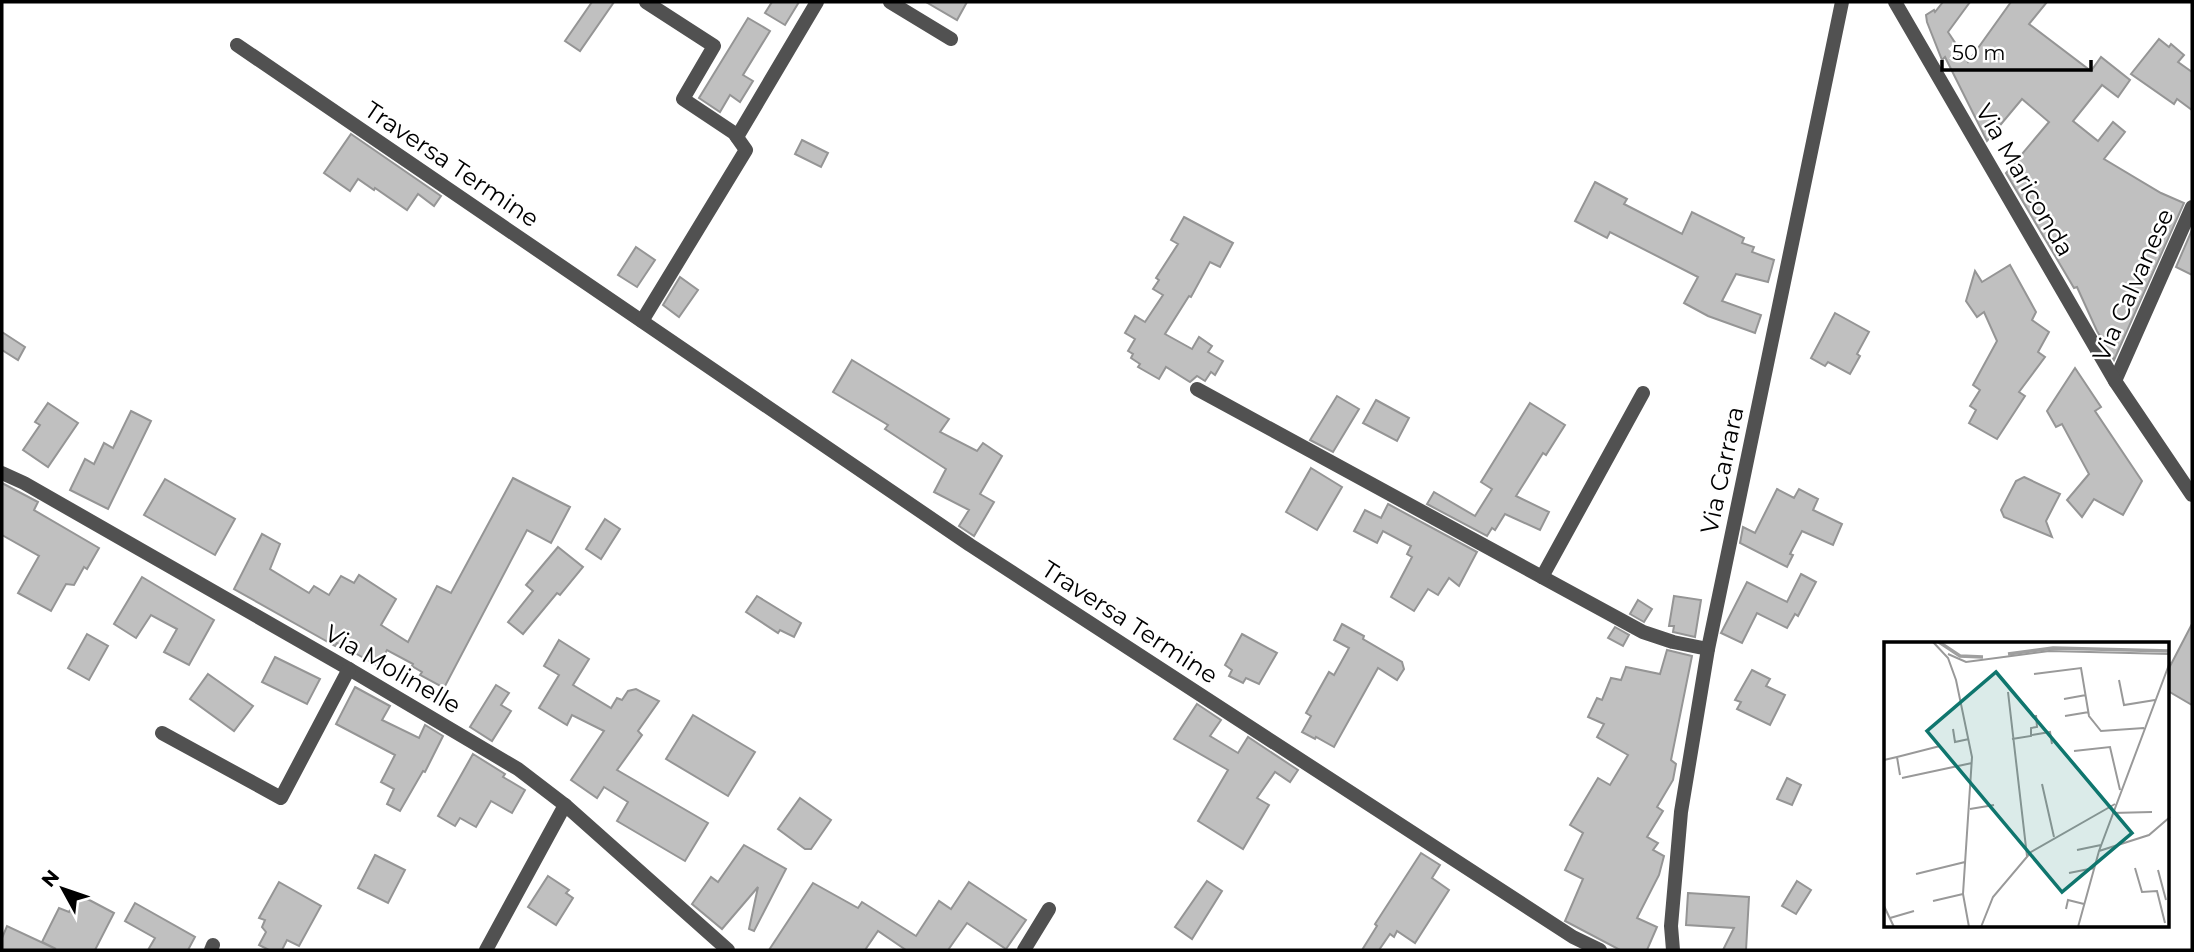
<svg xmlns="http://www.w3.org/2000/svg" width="2194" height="952" viewBox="0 0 2194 952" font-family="Montserrat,sans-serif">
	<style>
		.building { fill: #c0c0c0; stroke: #959595; stroke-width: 2 }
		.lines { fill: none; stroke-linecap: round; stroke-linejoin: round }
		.minor { stroke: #515151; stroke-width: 14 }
		.tertiary { stroke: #515151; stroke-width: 14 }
		.labels { text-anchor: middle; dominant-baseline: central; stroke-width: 5; stroke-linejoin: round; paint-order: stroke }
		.street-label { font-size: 24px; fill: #000; stroke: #fff }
		.inset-river { fill: none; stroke: #9f9f9f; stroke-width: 3.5 }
		.inset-road { fill: none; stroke: #999; stroke-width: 2 }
		.view { fill: #0f766e; fill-opacity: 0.15; stroke: #0f766e; stroke-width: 3.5 }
		.inset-edge { fill: none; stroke: #000; stroke-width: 3.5 }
	</style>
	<rect width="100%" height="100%" fill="#fff"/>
	<g class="building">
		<path d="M592 2H614L580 51 565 41Z"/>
		<path d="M772 2H799L785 25 765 13Z"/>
		<path d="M926 2H967L957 20Z"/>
		<path d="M1943 2H1970L1948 32 1968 62 2011 2H2047L2029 24 2091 71 2101 57 2130 80 2118 97 2102 85 2073 121 2098 141 2113 122 2125 132 2104 159 2161 193 2184 203 2114 360 2097 331 2077 287 2074 288 2006 173 2049 122 2022 99 1987 141 1945 57 1942 60 1927 22 1926 15 1934 10 1935 12Z"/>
		<path d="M748 18 770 31 743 75 753 81 740 102 730 95 720 112 699 98Z"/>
		<path d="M2159 39 2169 47 2171 44 2184 55 2178 62 2192 72V110L2177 99 2174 104 2131 74Z"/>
		<path d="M351 134 441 196 434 206 418 194 407 210 375 188 374 190 358 179 350 191 324 173Z"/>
		<path d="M802 140 828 153 821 167 795 154Z"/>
		<path d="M1595 182 1627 199 1624 204 1682 234 1692 212 1744 238 1742 243 1754 247 1752 252 1774 260 1768 282 1736 274 1722 301 1761 315 1755 333 1708 316 1684 303 1698 277 1610 232 1607 238 1575 221Z"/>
		<path d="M1184 217 1233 243 1220 267 1210 262 1191 297 1189 296 1165 334 1192 349 1199 337 1212 346 1208 352 1223 361 1215 375 1211 372 1205 381 1197 376 1190 382 1166 367 1159 379 1138 367 1140 364 1131 358 1133 354 1128 351 1135 339 1125 333 1135 316 1145 322 1163 295 1153 289 1159 280 1156 278 1178 244 1171 240Z"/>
		<path d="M2192 230V275L2176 267Z"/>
		<path d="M636 247 655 260 637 287 618 275Z"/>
		<path d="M2010 265 2036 312 2032 320 2049 332 2038 352 2045 357 2019 392 2025 396 1997 439 1969 423 1976 410 1970 406 1980 390 1973 385 1997 341 1984 312 1977 317 1966 301 1975 271 1982 282Z"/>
		<path d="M680 277 698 290 679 317 663 305Z"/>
		<path d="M1835 313 1869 332 1857 354 1860 356 1850 374 1828 362 1825 366 1811 358Z"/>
		<path d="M2 332 25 347 18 360 2 350Z"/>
		<path d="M852 360 949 419 940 432 977 451 983 443 1002 456 980 494 994 502 974 536 959 526 969 510 934 492 946 469 885 429 888 425 833 392Z"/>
		<path d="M2075 368 2101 407 2095 411 2142 481 2123 515 2094 499 2082 517 2067 500 2089 474 2062 424 2056 427 2047 411Z"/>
		<path d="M1337 396 1359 409 1333 452 1310 440Z"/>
		<path d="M1376 400 1409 418 1397 441 1363 423Z"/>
		<path d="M48 403 78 423 48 467 23 450 40 425 35 422Z"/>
		<path d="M1530 403 1565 425 1546 455 1543 453 1516 496 1549 512 1540 530 1505 514 1495 530 1492 528 1487 536 1427 504 1434 492 1475 516 1492 489 1481 482Z"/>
		<path d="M131 411 151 421 108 509 70 490 85 459 94 464 104 443 113 448Z"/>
		<path d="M1311 468 1342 487 1317 530 1286 512Z"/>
		<path d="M2024 477 2060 494 2046 521 2052 537 2004 517 2001 510 2016 481Z"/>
		<path d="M513 478 570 507 551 543 527 530 444 688 420 675 422 672 412 666 413 664 387 650 378 666 337 643 335 646 234 589 262 534 280 544 270 569 309 593 314 586 329 595 341 576 354 583 359 575 396 599 381 625 408 642 437 586 451 593Z"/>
		<path d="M165 479 235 519 215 555 144 515Z"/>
		<path d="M2 483 38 502 34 510 99 548 87 569 84 567 74 585 66 584 51 611 18 593 39 556 2 535Z"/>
		<path d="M1777 489 1794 498 1799 489 1818 499 1813 510 1842 524 1833 545 1802 531 1790 554 1793 555 1787 567 1740 543 1743 527 1755 533Z"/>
		<path d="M1388 504 1477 552 1459 586 1449 578 1438 595 1428 589 1414 611 1391 597 1412 557 1407 554 1411 546 1383 531 1377 543 1354 531 1365 510 1381 518Z"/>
		<path d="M605 519 620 529 601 559 586 549Z"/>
		<path d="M558 547 583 567 560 595 557 593 523 634 508 622 533 591 526 585Z"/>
		<path d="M1801 574 1816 582 1798 616 1795 614 1787 628 1757 613 1742 643 1721 633 1747 582 1787 602Z"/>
		<path d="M142 577 214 620 189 665 164 652 177 629 151 615 136 638 114 624Z"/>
		<path d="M757 596 801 623 794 637 780 630 778 633 746 612Z"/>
		<path d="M1674 596 1701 600 1695 637 1673 632 1674 626H1669Z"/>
		<path d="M1638 600 1652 609 1644 622 1630 614Z"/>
		<path d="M1342 624 1364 636 1363 639 1402 662 1404 669 1397 680 1378 668 1334 747 1316 737 1315 739 1302 732 1311 716 1306 713 1329 672 1334 675 1349 648 1334 640Z"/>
		<path d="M2192 624V705L2168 691V670Z"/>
		<path d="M1615 627 1629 635 1623 646 1608 638Z"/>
		<path d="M87 634 108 646 89 680 68 668Z"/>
		<path d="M1242 634 1277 653 1259 684 1246 678 1243 683 1229 676 1232 670 1225 665Z"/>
		<path d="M559 640 589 659 573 685 611 708 617 698 622 700 628 691 636 689 659 701 638 731 642 735 617 770 708 823 685 861 617 821 628 802 604 787 597 798 571 780 604 731 572 715 567 725 539 708 559 675 544 666Z"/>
		<path d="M1667 650 1692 656 1671 760 1676 764 1673 780 1657 807 1663 811 1647 837 1658 843 1653 850 1664 856 1659 875 1637 918 1657 927 1647 950H1620L1565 921 1583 879 1565 870 1583 833 1570 825 1598 778 1610 785 1628 755 1597 737 1604 724 1588 717 1597 698 1602 700 1611 678 1621 680 1626 667 1660 674Z"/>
		<path d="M275 657 320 679 307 704 262 682Z"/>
		<path d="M1752 670 1770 679 1766 686 1785 695 1770 725 1737 709 1741 702 1735 700Z"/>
		<path d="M208 674 253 706 234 731 190 699Z"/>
		<path d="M496 685 509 693 501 705 511 711 492 741 470 727Z"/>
		<path d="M355 687 390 706 382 720 419 738 425 725 443 736 425 772 423 771 400 811 387 804 394 789 381 782 395 755 336 724Z"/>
		<path d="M1197 704 1221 720 1210 736 1238 753 1248 737 1298 770 1290 782 1275 772 1257 798 1269 805 1243 849 1198 821 1228 770 1174 739Z"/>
		<path d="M693 715 755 752 728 796 666 759Z"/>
		<path d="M473 754 505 774 503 777 525 790 512 813 491 801 476 827 460 818 455 826 438 816Z"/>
		<path d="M1787 778 1801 785 1792 805 1777 799Z"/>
		<path d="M800 798 831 820 811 849H805L778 829Z"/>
		<path d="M744 845 786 869 754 931 749 929 758 887 722 929 692 904 711 877 718 882Z"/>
		<path d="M1421 853 1440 865 1432 878 1449 890 1415 943 1397 931 1394 937 1390 934 1379 950H1362L1377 926 1375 924Z"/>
		<path d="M375 855 405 870 388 903 358 888Z"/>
		<path d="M548 876 569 890 566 893 573 898 556 925 528 907Z"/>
		<path d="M1207 881 1222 891 1192 939 1175 927Z"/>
		<path d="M1797 881 1811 890 1796 914 1782 906Z"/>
		<path d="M279 882 321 906 299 946 287 940 282 950H269L259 945 266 932 262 927 265 920 259 918Z"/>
		<path d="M969 882 1026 920 1006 949 967 923 948 950H906L878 931 865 950H769L813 883 858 908 862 902 916 936 939 901 951 909Z"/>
		<path d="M1688 893 1749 897 1746 950H1723L1734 928 1686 925Z"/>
		<path d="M78 894 114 913 95 950H2V938L7 926 56 949 42 942 59 908 69 912Z"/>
		<path d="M135 903 195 937 188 950H148L155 938 125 921Z"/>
	</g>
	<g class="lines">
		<g class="minor">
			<path d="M890 2 951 39"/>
			<path d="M237 45 970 545 1573 937 1600 950"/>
			<path d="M737 137 817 2"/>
			<path d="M642 321 746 150 734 133 683 99 714 46 646 2"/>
			<path d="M2115 381 2192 207"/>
			<path d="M1197 389 1643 632 1673 642 1708 649"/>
			<path d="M2 473 24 483 349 669 518 769 565 805 728 950"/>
			<path d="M1542 577 1643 393"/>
			<path d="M162 733 281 798 349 669"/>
			<path d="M211 950 213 945"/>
			<path d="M486 950 565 805"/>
			<path d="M1024 950 1049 909"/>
			<path d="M1673 950 1671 926 1681 812 1708 649 1842 2"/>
		</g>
		<path class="tertiary" d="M1895 2 2115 381 2192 495"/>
	</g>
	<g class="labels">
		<g class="street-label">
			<text transform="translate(452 164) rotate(34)">Traversa Termine</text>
			<text transform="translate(2025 180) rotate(60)">Via Mariconda</text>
			<text transform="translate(2133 285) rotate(-66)">Via Calvanese</text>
			<text transform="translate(1722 470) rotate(-78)">Via Carrara</text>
			<text transform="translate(1130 622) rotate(33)">Traversa Termine</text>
			<text transform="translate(393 669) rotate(30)">Via Molinelle</text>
		</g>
	</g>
	<g transform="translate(1884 642)">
		<rect width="285" height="285" fill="#fff"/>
		<path class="inset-river" d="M55 0 76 14 99 15M124 12 169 6 286 9"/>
		<path class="inset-road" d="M49 0 64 16 72 38 88 115 79 252 85 285M64 12 82 20 165 9 286 12M150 32 197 26 205 74 217 89 260 86M235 38 240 63 271 58M124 50 143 214M180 57 202 53M181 74 205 70M69 87 71 100 85 97M148 93 166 90 168 102M128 97 147 94V86L153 85 152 73M190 109 226 105 236 148M13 115 56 104M0 118 13 115 16 133M18 136 88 121M158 142 170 195M86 167 110 163M228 171 268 170M193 208 217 203M215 209 265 193 286 175M251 226 258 250 273 249 281 281M274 228 282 258M185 231 210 226M32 232 81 220M49 259 79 252M0 264 10 285M182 267 184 258 200 262M6 276 30 269M97 285 109 255 147 210 231 162M194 285 215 209 286 20"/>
		<path class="view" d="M112 30 248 191 178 250 43 89Z"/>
		<rect width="285" height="285" class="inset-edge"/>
	</g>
	<rect width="2194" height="952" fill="none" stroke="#000000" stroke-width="7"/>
	<g transform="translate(63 889) rotate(310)" stroke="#ffffff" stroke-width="5" paint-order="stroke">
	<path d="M0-5L12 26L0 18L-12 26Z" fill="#000000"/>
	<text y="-10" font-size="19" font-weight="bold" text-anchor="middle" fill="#000000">N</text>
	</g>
	<path d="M1942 60v10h149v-10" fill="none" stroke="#000000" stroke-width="3.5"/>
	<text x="1952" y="60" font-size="21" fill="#000000" stroke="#ffffff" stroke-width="5" paint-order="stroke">50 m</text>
</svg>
